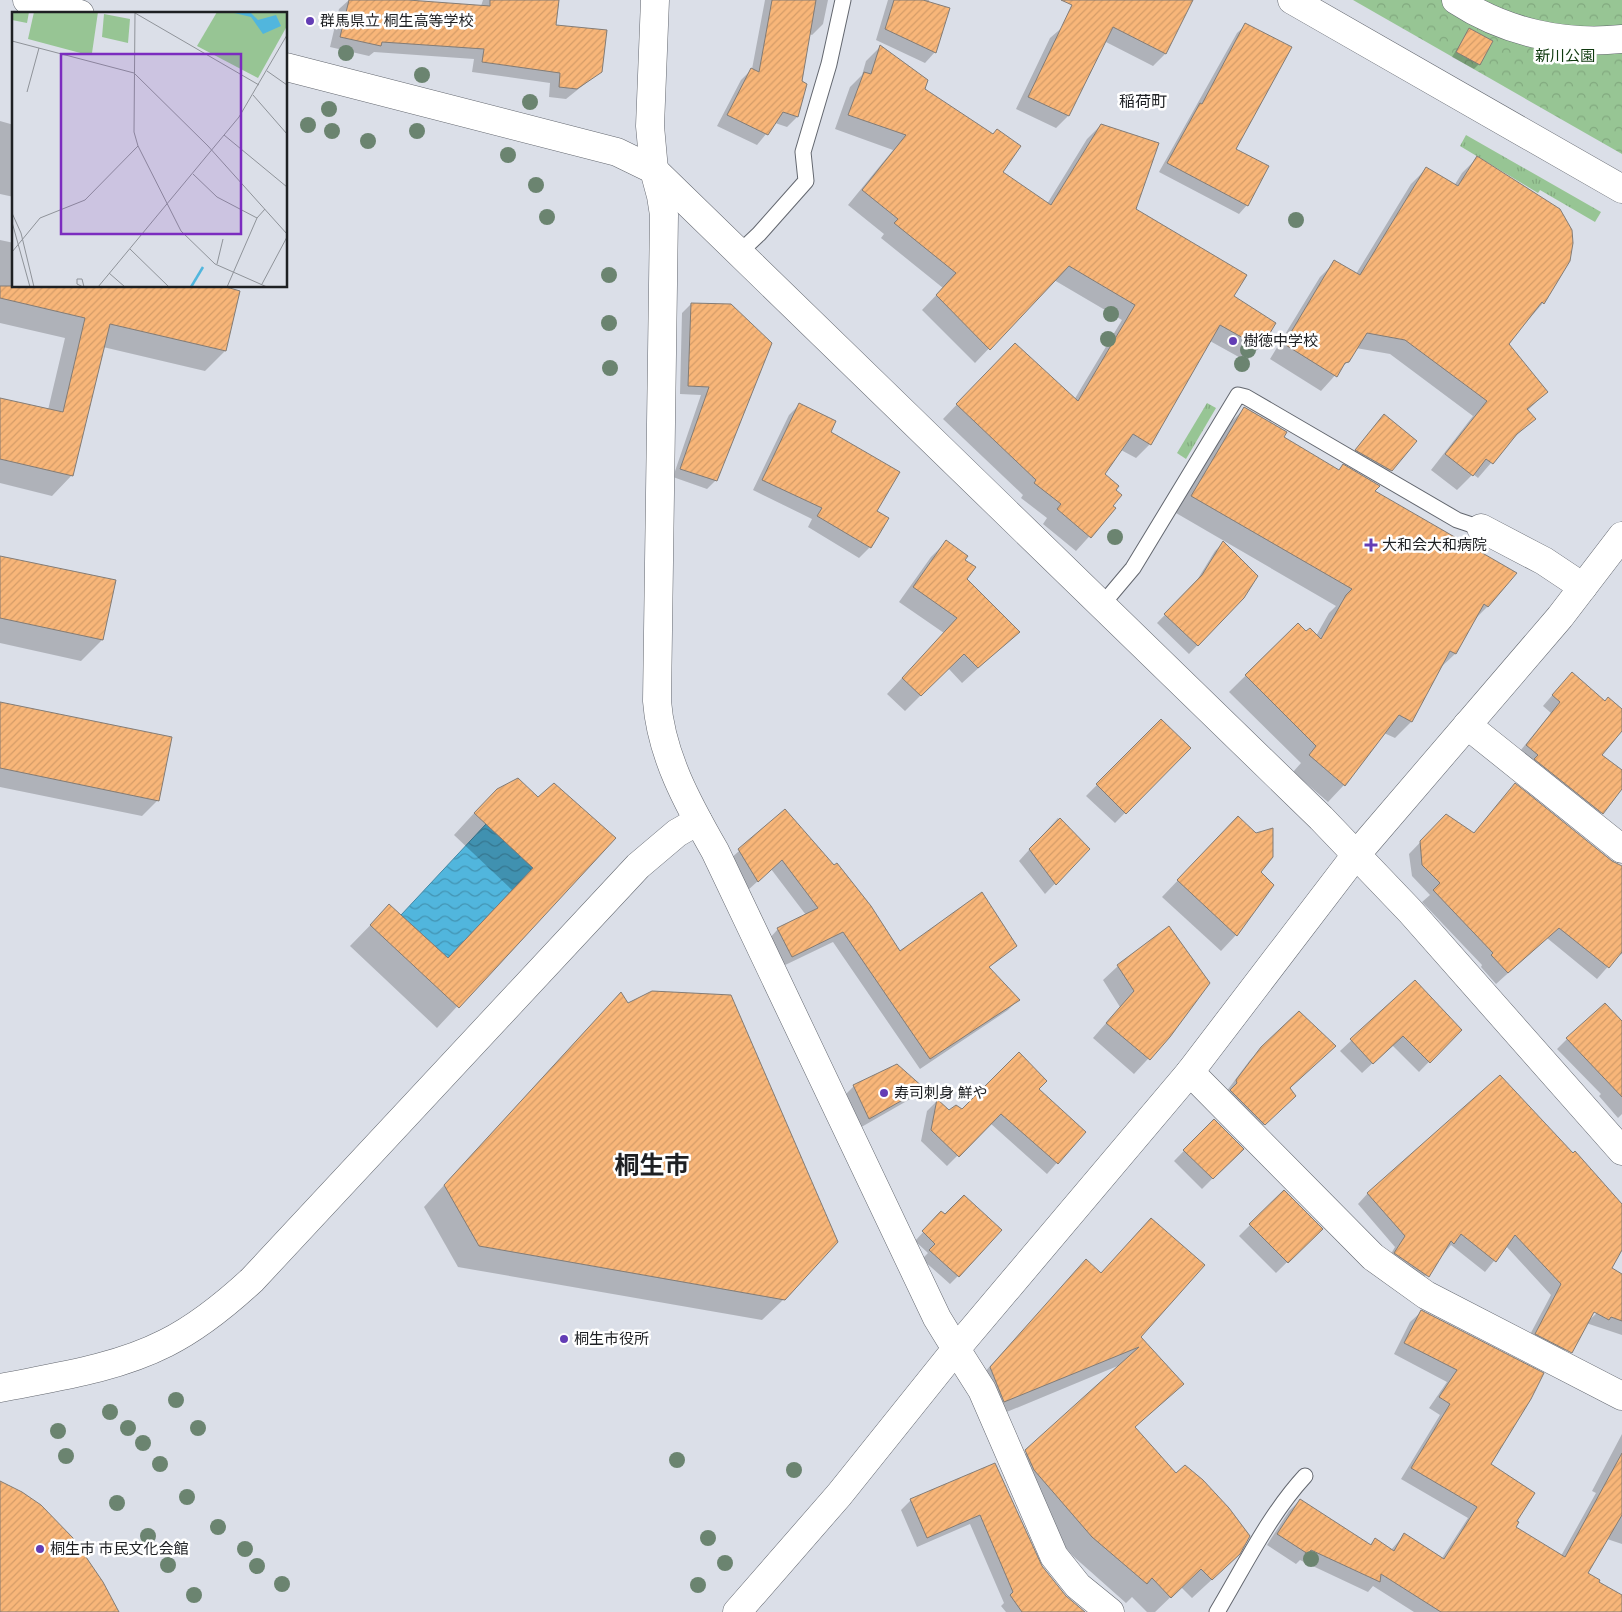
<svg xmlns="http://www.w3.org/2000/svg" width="1622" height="1612" viewBox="0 0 1622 1612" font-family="'Fira Sans Condensed','Noto Sans JP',sans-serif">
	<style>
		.grass { fill: url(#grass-tufts) }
		.park { fill: url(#park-crowns) }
		.water { fill: url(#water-waves); stroke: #4289a5 }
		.shadow { fill: #0003 }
		.building { fill: url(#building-hatch); stroke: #837c76 }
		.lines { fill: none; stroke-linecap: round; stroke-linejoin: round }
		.lane-casing { stroke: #63676f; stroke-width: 17 }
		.street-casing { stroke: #63676f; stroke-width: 29 }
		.secondary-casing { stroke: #63676f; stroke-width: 29 }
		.lane { stroke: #fff; stroke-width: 15 }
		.street { stroke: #fff; stroke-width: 28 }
		.secondary { stroke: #fff; stroke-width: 28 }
		.tree { fill: #6b8470 }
		.poi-dot { fill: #633db5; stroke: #fff; stroke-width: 2 }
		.labels { text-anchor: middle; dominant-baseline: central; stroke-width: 5; stroke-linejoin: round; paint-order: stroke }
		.poi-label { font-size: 15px; fill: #1e2023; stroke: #fff; text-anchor: start }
		.park-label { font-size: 15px; fill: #0f390e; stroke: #fff }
		.neighbourhood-label { font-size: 16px; fill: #1e2023; stroke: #fff }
		.town-label { font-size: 25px; font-weight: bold; fill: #1e2023; stroke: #fff }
		.inset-river { fill: none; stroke: #51b6dd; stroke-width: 2.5 }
		.inset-road { fill: none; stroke: #8f9399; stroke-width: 1 }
		.view { fill: #7b2cbf; fill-opacity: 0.15; stroke: #7b2cbf; stroke-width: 2.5 }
		.inset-edge { fill: none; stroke: #1e2023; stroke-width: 2.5 }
	</style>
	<defs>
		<pattern id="grass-tufts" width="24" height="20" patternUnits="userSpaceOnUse" patternTransform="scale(1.25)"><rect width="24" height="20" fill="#97c594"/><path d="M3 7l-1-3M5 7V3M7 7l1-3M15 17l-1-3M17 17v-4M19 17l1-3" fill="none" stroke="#82a97f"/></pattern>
		<pattern id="park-crowns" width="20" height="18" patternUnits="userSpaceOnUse" patternTransform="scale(1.25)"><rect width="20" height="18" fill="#97c594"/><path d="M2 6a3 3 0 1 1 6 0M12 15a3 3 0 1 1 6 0" fill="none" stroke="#82a97f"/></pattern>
		<pattern id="water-waves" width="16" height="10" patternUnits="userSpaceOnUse" patternTransform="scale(1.25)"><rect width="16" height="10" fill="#51b6dd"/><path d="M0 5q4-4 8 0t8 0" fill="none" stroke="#4394b3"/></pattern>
		<pattern id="building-hatch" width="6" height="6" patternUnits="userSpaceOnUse" patternTransform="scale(1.25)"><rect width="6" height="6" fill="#f8b679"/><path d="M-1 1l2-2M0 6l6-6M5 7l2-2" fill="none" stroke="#d49c68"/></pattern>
	</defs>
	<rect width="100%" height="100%" fill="#dbdfe8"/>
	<g class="grass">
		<path d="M1466 135 1601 212 1595 222 1540 190 1538 193 1460 146Z"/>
		<path d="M1207 403 1216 408 1186 459 1177 453Z"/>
	</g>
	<path class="park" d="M1353 0H1622V154Z"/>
	<path class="water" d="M486 824 533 868 448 958 401 915Z"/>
	<g class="shadow">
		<path d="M349 0 481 6 483 0H557L555 26 601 71 566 99 549 97 550 83 472 72 474 59 374 52 369 56 330 47 339 9Z"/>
		<path d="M765 0H828L823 24 812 35 809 34 797 117 787 127 775 123 757 145 717 126 741 80 752 69Z"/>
		<path d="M888 0H929L935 52 925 63 876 40Z"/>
		<path d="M1094 0H1192L1165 54 1153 66 1104 41 1068 116 1056 128 1016 109 1050 38Z"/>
		<path d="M1246 25 1235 149 1247 205 1239 214 1159 172 1237 33Z"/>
		<path d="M1469 30 1479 64 1474 69 1452 57Z"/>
		<path d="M880 47 1002 172 1047 204 1087 139 1101 125 1134 209 1232 296 1260 347 1246 361 1210 341 1150 444 1136 458 1121 450 1104 474 1114 490 1112 506 1115 508 1076 551 1043 524 1047 518 1021 498 1023 495 943 419 1001 358 1074 400 1122 320 1054 280 975 363 922 310 943 288 881 238 884 234 848 205 893 150 835 129 850 87 862 75 866 61Z"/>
		<path d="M0 121 14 125V197L0 194Z"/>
		<path d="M1477 158 1543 303 1507 344 1547 392 1527 411 1534 419 1509 442 1478 478 1473 474 1457 490 1431 470 1473 416 1390 354 1356 348 1348 361 1321 391 1270 359 1320 277 1335 262 1356 274 1411 184 1426 169 1454 186 1462 173Z"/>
		<path d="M0 240 14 243V286L225 351 205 371 103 347 72 475 52 496 0 483V399L48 410 65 338 0 323Z"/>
		<path d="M691 304 771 343 716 480 707 489 673 477 701 395 680 394 682 313Z"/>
		<path d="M799 405 829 433 875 511 870 547 859 558 808 527 812 519 753 490 789 415Z"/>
		<path d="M1245 408 1282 438 1373 491 1488 606 1474 620 1455 654 1439 669 1411 722 1395 738 1384 733 1344 785 1328 802 1293 772 1301 763 1229 692 1298 624 1306 633 1316 636 1329 613 1336 606 1176 513 1228 425Z"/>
		<path d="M1374 427 1391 470 1380 481 1346 461Z"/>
		<path d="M946 542 964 560 965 580 1018 632 962 683 948 668 905 711 887 694 944 633 899 602 931 557Z"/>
		<path d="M1223 543 1243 598 1189 654 1157 623 1194 585 1215 551Z"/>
		<path d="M0 557 102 640 81 661 0 643Z"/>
		<path d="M1561 685 1622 711V729L1600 755 1622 771V787L1592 824 1516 756 1551 713 1543 706Z"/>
		<path d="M0 703 158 800 142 816 0 787Z"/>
		<path d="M1161 720 1189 748 1115 823 1086 796Z"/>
		<path d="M1515 785 1622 868V954L1618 955 1597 979 1547 938 1496 984 1481 967 1482 965 1422 902 1430 895 1412 876 1409 854 1435 827 1473 834Z"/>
		<path d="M538 799 614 838 437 1028 350 946 389 906 448 959 512 890 454 835 476 811Z"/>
		<path d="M784 811 900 952 1016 946 988 968 1018 1000 1008 1010 920 1069 833 942 781 967 768 940 778 929 806 915 771 869 747 891 729 860Z"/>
		<path d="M1058 818 1088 849 1045 894 1019 861Z"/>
		<path d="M1222 834 1260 872 1236 935 1221 951 1162 897Z"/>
		<path d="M1118 966 1169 1036 1134 1074 1093 1038 1120 1007 1103 980Z"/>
		<path d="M1414 982 1460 1030 1419 1072 1392 1045 1362 1073 1340 1051Z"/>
		<path d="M628 1005 784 1299 762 1320 458 1267 424 1207 600 1015Z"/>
		<path d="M1299 1012 1289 1089 1284 1106 1253 1135 1226 1092 1250 1060Z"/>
		<path d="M1622 1024V1114L1618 1118 1599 1096 1601 1094 1557 1049 1567 1039Z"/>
		<path d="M854 1086 922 1088 912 1098 858 1129 843 1097Z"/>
		<path d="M1037 1089 1084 1132 1047 1174 990 1123 947 1166 921 1141 927 1111 937 1101 949 1111 962 1110Z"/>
		<path d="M1214 1120 1242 1149 1202 1189 1174 1161Z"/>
		<path d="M1573 1155 1622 1206V1247L1566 1349 1555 1360 1525 1344 1551 1295 1506 1246 1485 1272 1451 1245 1417 1286 1385 1264 1395 1247 1358 1204 1368 1193Z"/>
		<path d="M1283 1192 1321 1229 1276 1273 1239 1236Z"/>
		<path d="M941 1213 958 1276 950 1284 922 1259 928 1253 915 1241Z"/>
		<path d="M1086 1261 1139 1337 1182 1384 1134 1428 1219 1573 1192 1598 1181 1587 1155 1612H1147L1132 1597 1126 1603 1073 1556 1015 1489 1007 1471 1120 1365 985 1421 971 1387Z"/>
		<path d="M1622 1291V1335L1586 1323 1597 1313Z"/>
		<path d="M1421 1312 1542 1374 1489 1464 1515 1522 1514 1527 1561 1556 1596 1493 1592 1491 1622 1434V1544L1607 1539 1587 1574 1597 1582 1622 1596V1612H1414L1373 1586 1368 1592 1300 1560 1296 1564 1267 1545 1289 1511 1300 1500 1369 1546 1375 1540 1391 1550 1404 1535 1442 1558 1468 1518 1401 1479 1440 1415 1429 1408 1447 1382 1394 1354 1410 1322Z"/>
		<path d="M994 1464 1041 1566 1067 1599 1084 1612H1006L1001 1606 1004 1603 970 1524 917 1547 901 1510 911 1500Z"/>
	</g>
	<g class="building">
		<path d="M349 0H408L490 6V0H559L556 25 607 30 602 72 577 89 559 87 560 73 482 62 484 49 382 42 381 46 340 37Z"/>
		<path d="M772 0H816L802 81 807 84 798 117 783 112 768 135 727 115 751 68 759 72Z"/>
		<path d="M894 0H923L950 8 936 53 885 29Z"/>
		<path d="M1061 0H1193L1166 54 1113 27 1069 116 1028 97 1072 5Z"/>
		<path d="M1245 23 1292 47 1236 149 1269 166 1248 206 1167 163 1200 103 1202 104Z"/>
		<path d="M1469 28 1493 41 1480 65 1456 52Z"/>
		<path d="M880 45 928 80 925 89 993 134 997 129 1021 146 1003 172 1051 205 1101 124 1159 143 1136 209 1247 275 1234 296 1276 323 1261 348 1220 325 1151 445 1133 434 1105 474 1119 486 1116 490 1122 495 1113 506 1116 508 1091 538 1057 509 1061 504 1034 483 1036 480 956 404 1015 343 1078 401 1135 305 1069 266 990 350 936 295 956 273 894 223 898 219 862 190 906 135 848 115 864 72 871 74Z"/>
		<path d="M1477 156 1560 209 1572 230 1573 243 1570 261 1544 304 1542 302 1509 344 1548 392 1527 409 1536 419 1517 434 1493 464 1486 459 1473 476 1445 454 1487 401 1405 340 1367 333 1349 362 1345 363 1337 377 1284 344 1334 260 1360 275 1426 167 1458 186Z"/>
		<path d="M0 286H223L240 291 226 351 110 324 73 476 0 459V398L63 412 85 318 0 298Z"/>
		<path d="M691 303 731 304 772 343 717 481 680 469 709 387 688 386Z"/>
		<path d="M799 403 836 421 831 432 900 472 877 511 889 518 871 548 817 516 822 508 762 480Z"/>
		<path d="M1244 407 1287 432 1284 437 1339 470 1343 464 1380 486 1375 491 1517 573 1488 607 1484 604 1456 654 1450 651 1412 722 1399 715 1345 786 1309 755 1316 746 1245 675 1298 623 1306 631 1310 628 1321 639 1346 595 1352 589 1191 496Z"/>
		<path d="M1384 414 1417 441 1392 471 1355 450Z"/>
		<path d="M946 540 968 556 965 560 976 567 967 579 1020 632 978 668 964 654 921 696 902 678 957 618 913 587Z"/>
		<path d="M1223 541 1258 576 1244 598 1198 646 1164 614 1202 575Z"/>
		<path d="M0 556 116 580 103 640 0 618Z"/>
		<path d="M1572 672 1605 701 1608 697 1622 709V731L1602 755 1622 770V789L1603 814 1534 759 1538 755 1526 745 1560 702 1552 695Z"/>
		<path d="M0 702 172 737 159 801 0 768Z"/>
		<path d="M1161 719 1191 748 1126 814 1096 784Z"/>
		<path d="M518 778 538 797 554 783 616 838 459 1008 370 925 389 904 448 958 533 868 474 813 497 789Z"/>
		<path d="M1515 783 1612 861 1622 866V952L1609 968 1559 928 1508 973 1491 955 1493 953 1433 890 1440 883 1422 865 1420 841 1446 814 1474 833Z"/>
		<path d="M785 809 834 865 837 863 871 906 900 951 982 892 1017 946 989 967 1020 1000 930 1059 843 932 792 957 777 928 818 908 782 860 758 882 738 849Z"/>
		<path d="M1238 816 1256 833 1273 828V857L1261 872 1274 885 1237 936 1177 880Z"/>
		<path d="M1060 818 1090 849 1056 885 1029 849Z"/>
		<path d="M1169 926 1210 983 1170 1037 1150 1060 1106 1023 1134 991 1117 965Z"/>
		<path d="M1415 980 1462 1030 1430 1063 1403 1036 1373 1064 1350 1039Z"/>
		<path d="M652 991 731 995 838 1242 785 1300 479 1246 444 1185 621 992 628 1003Z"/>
		<path d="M1605 1003 1622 1021V1097L1566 1038Z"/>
		<path d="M1299 1011 1336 1046 1292 1086 1290 1088 1296 1096 1265 1125 1230 1090 1237 1083 1236 1080 1261 1047Z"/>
		<path d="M1019 1052 1047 1081 1039 1089 1086 1132 1058 1164 1001 1114 959 1157 931 1130 937 1099 949 1110 956 1105 962 1109Z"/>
		<path d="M897 1064 924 1088 869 1119 853 1085Z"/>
		<path d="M1500 1075 1573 1153 1575 1151 1622 1204V1250L1612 1268 1622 1274V1321L1611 1317 1609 1320 1594 1312 1572 1353 1535 1334 1561 1284 1515 1235 1496 1262 1461 1234 1454 1244 1451 1241 1429 1277 1394 1253 1405 1236 1367 1193Z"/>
		<path d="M1214 1119 1244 1149 1213 1179 1183 1150Z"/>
		<path d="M1284 1190 1323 1229 1288 1263 1249 1224Z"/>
		<path d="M964 1195 1002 1230 959 1277 929 1250 935 1244 922 1231 941 1211 945 1214Z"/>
		<path d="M1151 1218 1205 1265 1141 1337 1184 1384 1135 1427 1176 1473 1185 1465 1203 1480 1229 1508 1250 1536 1240 1554 1212 1580 1201 1569 1171 1598 1152 1578 1147 1584 1092 1537 1034 1470 1025 1450 1139 1347 1004 1402 990 1367 1086 1259 1101 1273Z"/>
		<path d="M1421 1310 1544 1373 1531 1399 1491 1464 1535 1493 1517 1521 1519 1522 1516 1527 1565 1557 1622 1453V1515L1588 1573 1600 1580 1599 1582 1622 1595V1612H1441L1381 1574 1380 1582 1311 1550 1308 1554 1277 1534 1300 1499 1371 1545 1375 1538 1394 1551 1404 1533 1444 1559 1477 1507 1411 1468 1450 1404 1439 1397 1457 1370 1404 1343Z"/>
		<path d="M995 1463 1042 1566 1066 1596 1085 1612H1022L1010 1595 1013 1592 980 1515 927 1538 910 1499Z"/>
		<path d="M0 1481 22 1492 41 1505 73 1538 103 1582 119 1612H0Z"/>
	</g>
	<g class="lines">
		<g class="lane-casing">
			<g id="lane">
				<path d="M739 253 759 234 806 181 803 152 829 64 843 0"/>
				<path d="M1101 606 1133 568 1238 395 1246 397 1457 520 1481 528"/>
				<path d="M1217 1612C1244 1567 1269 1515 1305 1476"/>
			</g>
		</g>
		<g class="street-casing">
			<g id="street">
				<path d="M1456 0C1505 32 1563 45 1622 39"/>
				<path d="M1481 528 1544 561 1583 587"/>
				<path d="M1467 725 1622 849"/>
				<path d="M1190 1072 1373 1257 1426 1295 1622 1396"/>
				<path d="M956 1349 982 1390 1054 1556 1078 1586 1110 1612"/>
			</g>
		</g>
		<g class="secondary-casing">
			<g id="secondary">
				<path d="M27 0 80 14"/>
				<path d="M655 0 650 126 654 170 661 196 664 215 657 701C661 755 688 804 715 851L937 1318 956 1349"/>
				<path d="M1292 0 1622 189"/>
				<path d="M286 67 617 152 654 170 1321 818 1410 911 1622 1151"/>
				<path d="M0 1388C55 1377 115 1369 166 1343 198 1327 226 1304 252 1280L638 866 677 833 698 821"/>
				<path d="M737 1612 839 1495 956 1349 1190 1072 1355 856 1560 617 1622 536"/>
			</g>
		</g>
		<use href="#lane" class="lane"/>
		<use href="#street" class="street"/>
		<use href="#secondary" class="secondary"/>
	</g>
	<g class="tree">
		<circle cx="346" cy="53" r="8"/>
		<circle cx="422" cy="75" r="8"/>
		<circle cx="530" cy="102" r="8"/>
		<circle cx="329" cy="109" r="8"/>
		<circle cx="308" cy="125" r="8"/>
		<circle cx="332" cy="131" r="8"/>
		<circle cx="417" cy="131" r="8"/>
		<circle cx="368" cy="141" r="8"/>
		<circle cx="508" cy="155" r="8"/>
		<circle cx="536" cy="185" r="8"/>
		<circle cx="547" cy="217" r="8"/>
		<circle cx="1296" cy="220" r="8"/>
		<circle cx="609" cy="275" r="8"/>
		<circle cx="1111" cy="314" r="8"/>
		<circle cx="609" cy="323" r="8"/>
		<circle cx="1108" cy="339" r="8"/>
		<circle cx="1248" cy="350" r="8"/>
		<circle cx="1242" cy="364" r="8"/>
		<circle cx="610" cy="368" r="8"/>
		<circle cx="1115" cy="537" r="8"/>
		<circle cx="176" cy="1400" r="8"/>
		<circle cx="110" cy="1412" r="8"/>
		<circle cx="128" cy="1428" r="8"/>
		<circle cx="198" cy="1428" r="8"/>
		<circle cx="58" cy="1431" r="8"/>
		<circle cx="143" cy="1443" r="8"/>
		<circle cx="66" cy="1456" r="8"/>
		<circle cx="677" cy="1460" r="8"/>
		<circle cx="160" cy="1464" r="8"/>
		<circle cx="794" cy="1470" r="8"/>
		<circle cx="187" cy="1497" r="8"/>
		<circle cx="117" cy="1503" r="8"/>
		<circle cx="218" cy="1527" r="8"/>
		<circle cx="148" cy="1536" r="8"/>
		<circle cx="708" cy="1538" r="8"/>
		<circle cx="245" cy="1549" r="8"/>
		<circle cx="1311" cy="1559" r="8"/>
		<circle cx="725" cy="1563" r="8"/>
		<circle cx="168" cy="1565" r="8"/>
		<circle cx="257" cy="1566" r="8"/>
		<circle cx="282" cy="1584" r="8"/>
		<circle cx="698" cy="1585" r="8"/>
		<circle cx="194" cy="1595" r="8"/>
	</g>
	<g class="poi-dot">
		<circle cx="310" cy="21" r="5"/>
		<circle cx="1233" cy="341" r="5"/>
		<path d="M1368.5 537.5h5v5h5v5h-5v5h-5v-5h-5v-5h5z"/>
		<circle cx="884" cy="1093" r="5"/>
		<circle cx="564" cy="1339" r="5"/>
		<circle cx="40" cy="1549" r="5"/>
	</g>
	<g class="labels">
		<g class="poi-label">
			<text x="320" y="21">群馬県立 桐生高等学校</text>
			<text x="1243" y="341">樹徳中学校</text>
			<text x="1382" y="545">大和会大和病院</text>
			<text x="894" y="1093">寿司刺身 鮮や</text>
			<text x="574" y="1339">桐生市役所</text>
			<text x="50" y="1549">桐生市 市民文化会館</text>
		</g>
		<g class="park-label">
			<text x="1565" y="56">新川公園</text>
		</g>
		<g class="neighbourhood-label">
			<text x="1143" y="101">稲荷町</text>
		</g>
		<g class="town-label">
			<text x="652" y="1166">桐生市</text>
		</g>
	</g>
	<g transform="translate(12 12)">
		<rect width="275" height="275" fill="#dbdfe8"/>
		<path d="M205 0H275V14L246 66 185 34Z" fill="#97c594"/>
		<path d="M0 0H17L15 11 0 8ZM22 0H86L80 41 76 43 16 27ZM92 2 118 7 116 31 90 25Z" fill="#97c594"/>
		<path d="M218 0H238L246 8 264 3 269 14 251 22 239 5Z" fill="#51b6dd"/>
		<path class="inset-river" d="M179 275 191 255"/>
		<path class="inset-road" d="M123 0 122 120 126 134 169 219 203 252 255 275M123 1 247 73M0 29 122 61 196 134 275 222M255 59 275 73M15 80 27 36M241 83 275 122M212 123 275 175M181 162 205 185 245 206M0 201 9 221 22 275M0 210 18 275M118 237 157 275M0 240 28 206 73 188 126 134M205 252 211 227M97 261 113 275M250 272 275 225M71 275 65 272V267H70L72 275M86 275 227 105 275 23M215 275 245 206 253 197"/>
		<path class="view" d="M49 42H229V222H49Z"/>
		<rect width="275" height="275" class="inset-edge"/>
	</g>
</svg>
